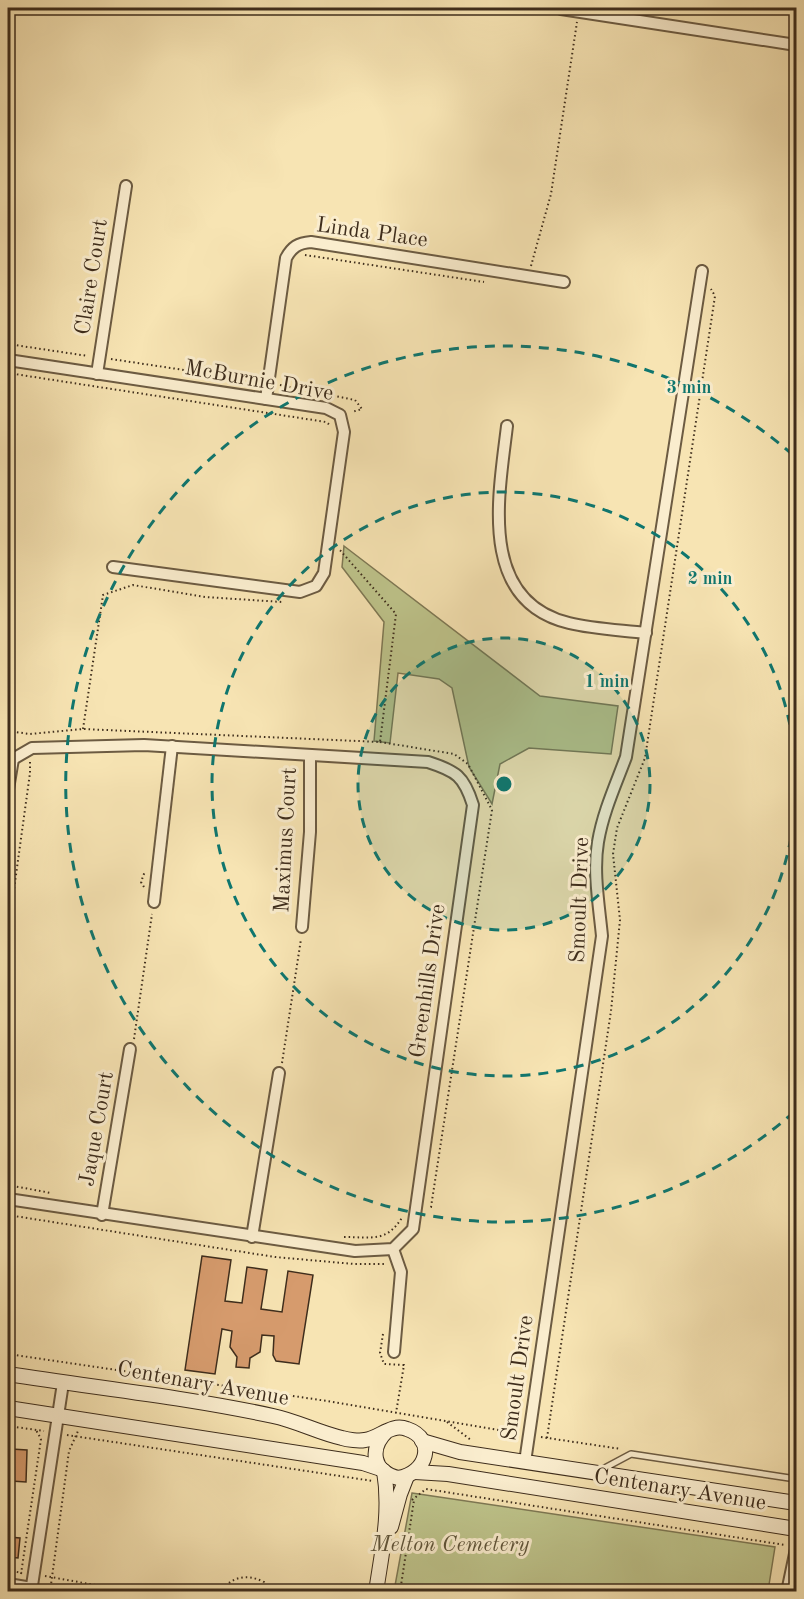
<svg xmlns="http://www.w3.org/2000/svg" width="804" height="1599" viewBox="0 0 804 1599" font-family="'Old Standard TT',serif">
	<style>
		.green { fill: #bec48b; stroke: #7e7854; stroke-width: 1.5 }
		.building { fill: #d69b6d; stroke: #3e2d1c; stroke-width: 1.5 }
		.lines { fill: none; stroke-linecap: round; stroke-linejoin: round }
		.lane-casing { stroke: #6c5b42; stroke-width: 8 }
		.street-casing { stroke: #6c5b42; stroke-width: 14 }
		.secondary-casing { stroke: #3e2d1c; stroke-width: 16 }
		.path { stroke: #3e2d1c; stroke-width: 2; stroke-dasharray: 1.5 3; stroke-linecap: butt }
		.lane { stroke: #faedce; stroke-width: 5 }
		.street { stroke: #faedce; stroke-width: 10 }
		.secondary { stroke: #faedce; stroke-width: 14 }
		.ring { fill: none; stroke: #0f766e; stroke-width: 3; stroke-dasharray: 10 8 }
		.labels { text-anchor: middle; dominant-baseline: central; stroke-width: 6; stroke-linejoin: round; paint-order: stroke }
		.street-label { font-size: 22px; fill: #3e2d1c; stroke: #faedce }
		.park-label { font-size: 22px; font-style: italic; fill: #5e5338; stroke: #faedce }
		.centre { fill: #0f766e; stroke: #faedce; stroke-width: 3 }
		.ring-label { font-size: 18px; text-anchor: middle; font-weight: bold; fill: #0f766e; stroke: #faedce; stroke-width: 6; stroke-linejoin: round; paint-order: stroke }
	</style>
	<rect width="100%" height="100%" fill="#f7e4b3"/>
	<filter id="stains"><feTurbulence type="fractalNoise" baseFrequency=".00333" numOctaves="4"/><feColorMatrix values="0 0 0 0 .2 0 0 0 0 .09 0 0 0 0 .02 0 0 0 .5 -.17"/></filter>
	<radialGradient id="worn" r=".72"><stop offset=".6" stop-color="#630" stop-opacity="0"/><stop offset="1" stop-color="#630" stop-opacity=".3"/></radialGradient>
	<g class="green">
		<path d="M344 546 540 696 618 706 611 754 529 748 500 764 492 804 469 767 452 688 439 679 398 673 390 743 374 741 384 622 342 567Z"/>
		<path d="M412 1493 775 1547 768 1591H394Z"/>
	</g>
	<g class="building">
		<path d="M202 1256 231 1260 225 1301 242 1303 247 1267 267 1270 261 1309 282 1312 288 1271 313 1275 299 1364 276 1361 273 1355 274 1336 262 1335 260 1352 250 1358 249 1368 236 1367 237 1357 230 1347 232 1331 222 1329 215 1374 185 1370Z"/>
		<path d="M11 1449 27 1450 26 1482 11 1481Z"/>
		<path d="M8 1537 20 1538 18 1558 8 1557Z"/>
	</g>
	<g class="lines">
		<g class="lane-casing">
			<path id="lane" d="M601 1470 631 1454 796 1479"/>
		</g>
		<g class="street-casing">
			<g id="street">
				<path d="M561 9 796 45"/>
				<path d="M8 360 326 408 340 415 344 432 324 573 316 586 300 592 113 567"/>
				<path d="M97 374 126 186"/>
				<path d="M266 399 286 258C292 247 298 243 311 242L564 282"/>
				<path d="M507 426C499 494 477 601 569 623 593 629 621 630 646 633"/>
				<path d="M8 789 13 759 8 755"/>
				<path d="M154 902 172 746"/>
				<path d="M302 927 310 832V755"/>
				<path d="M8 1199 355 1251 393 1249 413 1229 473 805C464 776 456 771 428 762L144 745 32 748 13 759"/>
				<path d="M102 1215 130 1049"/>
				<path d="M252 1237 279 1073"/>
				<path d="M393 1249 401 1272 394 1352"/>
				<path d="M525 1462 602 936C599 905 593 872 598 842 603 812 616 784 626 757L702 271"/>
				<path d="M8 1584 32 1588"/>
				<path d="M31 1592 63 1383"/>
				<path d="M787 1592 796 1549"/>
			</g>
		</g>
		<g class="secondary-casing">
			<g id="secondary">
				<path d="M8 1374C96 1388 186 1397 273 1416 297 1421 319 1433 342 1438 348 1440 359 1441 365 1440 380 1438 391 1423 407 1429 437 1439 427 1474 398 1478 372 1472 369 1448 387 1431"/>
				<path d="M8 1408 363 1463 381 1469"/>
				<path d="M422 1441 460 1452 796 1503"/>
				<path d="M415 1472 448 1474 796 1529"/>
				<path d="M391 1527 400 1494 407 1476"/>
				<path d="M376 1592C382 1551 391 1512 384 1471"/>
			</g>
		</g>
		<g class="path">
			<path d="M305 255 484 282"/>
			<path d="M531 266 551 194 577 22"/>
			<path d="M8 344 88 356"/>
			<path d="M111 359 257 381"/>
			<path d="M8 373 326 422 331 426"/>
			<path d="M280 385 355 400 362 409 352 412"/>
			<path d="M83 729 103 595 133 585 205 597 282 602"/>
			<path d="M8 731 30 734 83 729 380 742 396 614 339 549"/>
			<path d="M380 742 454 754 468 764 492 810 431 1207H428"/>
			<path d="M144 887 141 882 145 871"/>
			<path d="M8 933 30 773V761"/>
			<path d="M134 1039 152 914"/>
			<path d="M282 1063 301 939"/>
			<path d="M8 1185 51 1193"/>
			<path d="M8 1215 275 1257 354 1264H386"/>
			<path d="M344 1237C372 1237 387 1243 403 1216"/>
			<path d="M383 1334 380 1353 384 1364 404 1365 396 1413"/>
			<path d="M8 1354 327 1401 517 1433"/>
			<path d="M447 1422 471 1440"/>
			<path d="M8 1426 44 1431"/>
			<path d="M67 1435 373 1481"/>
			<path d="M541 1437 621 1449"/>
			<path d="M547 1438 611 1011 620 920 613 854 617 828 645 758 715 296 711 289"/>
			<path d="M412 1500 426 1489 785 1545"/>
			<path d="M8 1570 22 1573"/>
			<path d="M21 1574 41 1439 36 1430"/>
			<path d="M45 1576 134 1592"/>
			<path d="M50 1592 69 1451 78 1431"/>
			<path d="M219 1592C232 1577 246 1573 264 1582L266 1592"/>
			<path d="M400 1592 414 1500"/>
		</g>
		<use href="#lane" class="lane"/>
		<use href="#street" class="street"/>
		<use href="#secondary" class="secondary"/>
	</g>
	<circle cx="504" cy="784" r="146" fill="#0f766e" fill-opacity=".12"/>
	<g class="ring">
		<circle cx="504" cy="784" r="146"/>
		<circle cx="504" cy="784" r="292"/>
		<path d="M794 1112A438 438 0 1 1 794 456"/>
	</g>
	<g class="labels">
		<g class="street-label">
			<text transform="translate(372 233) rotate(8)">Linda Place</text>
			<text transform="translate(92 277) rotate(-81)">Claire Court</text>
			<text transform="translate(259 381) rotate(10)">McBurnie Drive</text>
			<text transform="translate(286 840) rotate(-87)">Maximus Court</text>
			<text transform="translate(580 900) rotate(-88)">Smoult Drive</text>
			<text transform="translate(428 981) rotate(-82)">Greenhills Drive</text>
			<text transform="translate(97 1129) rotate(-80)">Jaque Court</text>
			<text transform="translate(518 1378) rotate(-82)">Smoult Drive</text>
			<text transform="translate(203 1384) rotate(10)">Centenary Avenue</text>
			<text transform="translate(680 1490) rotate(9)">Centenary Avenue</text>
		</g>
		<g class="park-label">
			<text x="450" y="1545">Melton Cemetery</text>
		</g>
	</g>
	<circle cx="504" cy="784" r="9" class="centre"/>
	<g class="ring-label">
		<text x="689" y="393">3 min</text>
		<text x="710" y="584">2 min</text>
		<text x="607" y="687">1 min</text>
	</g>
	<rect width="804" height="1599" fill="none" stroke="#f7e4b3" stroke-width="30"/>
	<rect x="9" y="9" width="786" height="1581" fill="none" stroke="#3e2d1c" stroke-width="3"/>
	<rect x="15" y="15" width="774" height="1569" fill="none" stroke="#3e2d1c" stroke-width="1.5"/>
	<rect width="100%" height="100%" filter="url(#stains)"/>
	<rect width="100%" height="100%" fill="url(#worn)"/>
</svg>
